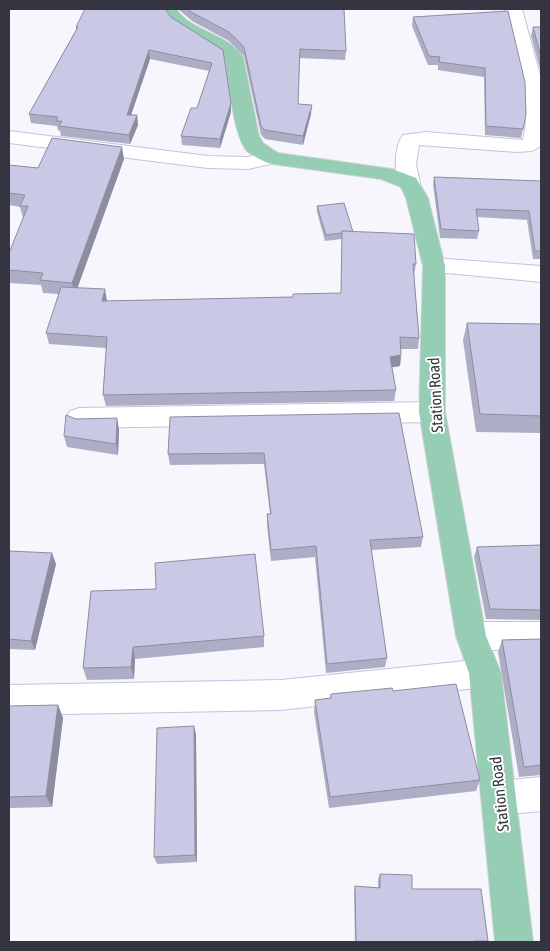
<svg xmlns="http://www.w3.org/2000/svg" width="550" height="951" viewBox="0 0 550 951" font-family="'Asap Condensed',sans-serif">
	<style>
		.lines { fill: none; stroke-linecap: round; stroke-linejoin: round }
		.minor-casing { stroke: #c3c3df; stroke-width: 2 }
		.major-casing { stroke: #d3d3d5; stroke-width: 2 }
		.minor { fill: #fff; fill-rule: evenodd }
		.major { fill: #96cdb5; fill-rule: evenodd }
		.wall { fill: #adadc6 }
		.shaded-wall { fill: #8d8da1 }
		.building { fill: #c9c9e6; stroke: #8d8da1 }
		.labels { text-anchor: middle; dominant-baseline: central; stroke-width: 4; stroke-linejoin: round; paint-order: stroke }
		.street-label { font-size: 16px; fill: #353541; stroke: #fff }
	</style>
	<rect width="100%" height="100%" fill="#f6f6fc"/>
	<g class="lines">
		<g class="minor-casing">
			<g id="minor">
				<path d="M505 9H522L541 79V146L532 151 517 152 419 145 416 165 420 183 416 188 409 189 402 188C393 175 394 147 403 135L426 132 523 140C533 97 517 49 505 9Z"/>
				<path d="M9 131 208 156 248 157 272 152 279 154 282 158 279 162 248 169 208 168 9 143Z"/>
				<path d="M434 258 541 266V282L426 271 423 266 426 261Z"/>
				<path d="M432 402 441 405 445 412 441 419 432 422 79 428 70 425 66 418 70 411 79 408Z"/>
				<path d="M471 622H541V650H471L460 646 456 636 460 626Z"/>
				<path d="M485 659 496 663 501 673 496 683 485 687 281 710 9 715V685L281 680Z"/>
				<path d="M541 777V811L499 815 487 810 482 798 487 786 499 781Z"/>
			</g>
		</g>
		<g class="major-casing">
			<path id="major" d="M160 9H176C192 32 227 33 243 57L259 136 263 143 278 153 392 169 416 178 428 198 445 266V412L486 636 501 673 533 942H495L469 673 456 636 419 412 423 266 406 198 401 187 381 179 272 164C264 162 255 157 248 152 233 137 229 80 225 58 205 38 174 35 160 9Z"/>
		</g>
		<use href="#minor" class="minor"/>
		<use href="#major" class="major"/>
	</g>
	<g class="wall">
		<path d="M178 9H344L346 51 345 60 299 58 298 104 311 114 303 145 265 139 261 135 244 56 229 41 192 21Z"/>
		<path d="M508 11 523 129 521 138 485 135 484 77 438 70V65H428L412 26 413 17Z"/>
		<path d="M171 17 223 50 231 103V112L220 148 182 145 181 136 197 108 209 71 150 59 131 115H137L138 125 130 144 61 136 60 131 58 130 57 126 31 123 29 114 76 30V27Z"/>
		<path d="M533 27H541V73L531 36Z"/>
		<path d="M124 159 77 288 107 301 293 297 341 293 342 239 325 241 317 212V206L353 232 416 264 414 275 419 338 418 349H401V355L400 366 392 367 396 390 394 401 106 406 103 395 106 348 49 344 46 333 59 294 43 293 41 285 9 283V253L23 218 20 207 9 205V165L38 168Z"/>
		<path d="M434 177 541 181V259H533L527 220 477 217 479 231 477 239 440 238 433 185Z"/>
		<path d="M467 323 541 324V433L476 432 463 340Z"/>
		<path d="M399 413 423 537 421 547 371 550 387 658 385 667 326 673 315 557 271 561 267 525V514H270L264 464 170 465 168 454Z"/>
		<path d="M76 419 119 429 118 455 67 447 64 436Z"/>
		<path d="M541 545V620L486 619 474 557 477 547Z"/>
		<path d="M9 551 56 564 35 650 9 649Z"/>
		<path d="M91 591 264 636V647L135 659 134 679 87 680 83 668Z"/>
		<path d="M541 639V778V775L519 777 498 652 502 640Z"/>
		<path d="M393 691 480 780 476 791 329 808 314 712 315 700 330 698 331 694Z"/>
		<path d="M58 705 63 718 52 807 9 808V706Z"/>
		<path d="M196 734 197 862 157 864 154 857Z"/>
		<path d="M380 874 412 889 488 941 487 942H355L354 893 355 886 378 888V880Z"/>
	</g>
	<g class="shaded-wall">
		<path d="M149 50 150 59 128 124 127 115Z"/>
		<path d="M231 103V112L220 148V139Z"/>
		<path d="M312 105 311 114 303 145V136Z"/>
		<path d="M137 115 138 125 130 144 129 135Z"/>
		<path d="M122 147 124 159 75 295 72 283Z"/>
		<path d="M105 289 107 301H102Z"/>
		<path d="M401 355 400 366 388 368 390 357Z"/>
		<path d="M117 418 119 429 118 455 116 444Z"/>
		<path d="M52 553 56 564 35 650 31 641Z"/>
		<path d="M133 647 135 659 134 679 131 667Z"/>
		<path d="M58 705 63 718 52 807 46 796Z"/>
		<path d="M194 726 196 734 197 862 195 855Z"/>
	</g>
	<g class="building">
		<path d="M85 9H165L171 17 223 50 231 103 220 139 181 136 191 108H197L212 63 149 50 127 115H137L129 135 59 126 62 121H56L58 117 29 114 78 27H76Z"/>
		<path d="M188 9H344L346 51 300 49 298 104 312 105 303 136 265 130 261 126 244 47 229 32 191 12Z"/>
		<path d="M508 11 525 82 526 115 523 129 486 126 485 68 439 62 440 57 429 56 413 17Z"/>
		<path d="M533 27H541V57Z"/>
		<path d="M52 138 122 147 72 283 40 280 43 273 9 270V253L28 206H20L25 195 9 193V165L38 168Z"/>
		<path d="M434 177 541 181V251H535L529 211 476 209 479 231 441 229Z"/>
		<path d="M344 203 353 232 342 231V233L326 235 317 206Z"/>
		<path d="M342 231 414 234 416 264H413L419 338 400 337 401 355 390 357 396 390 103 395 107 337 46 333 61 287 105 289 102 301 246 298 293 297V294L341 293Z"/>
		<path d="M467 323 541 324V416L480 414Z"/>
		<path d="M399 413 423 537 370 540 387 658 327 664 316 546 271 550 267 514H271L264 453 168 454 170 417Z"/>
		<path d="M66 415 76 419 117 418 116 444 64 436Z"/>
		<path d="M541 545V610L490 609 477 547Z"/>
		<path d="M9 551 52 553 31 641 9 639Z"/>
		<path d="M255 554 264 636 133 647 131 667 83 668 91 591 156 589 155 563Z"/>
		<path d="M541 639V765L524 767 502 640Z"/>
		<path d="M456 684 480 780 330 797 315 700 331 698V694L392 688 393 691Z"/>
		<path d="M58 705 46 796 9 797V706Z"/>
		<path d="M194 726 195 855 154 857 157 728Z"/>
		<path d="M380 874 412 875V889H481L488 941H474V942H356L355 886 380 888Z"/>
	</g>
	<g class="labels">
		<g class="street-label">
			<text transform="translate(435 395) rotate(-93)">Station Road</text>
			<text transform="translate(499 794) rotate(-96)">Station Road</text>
		</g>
	</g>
	<rect width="550" height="951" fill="none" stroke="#353541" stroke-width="20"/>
</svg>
